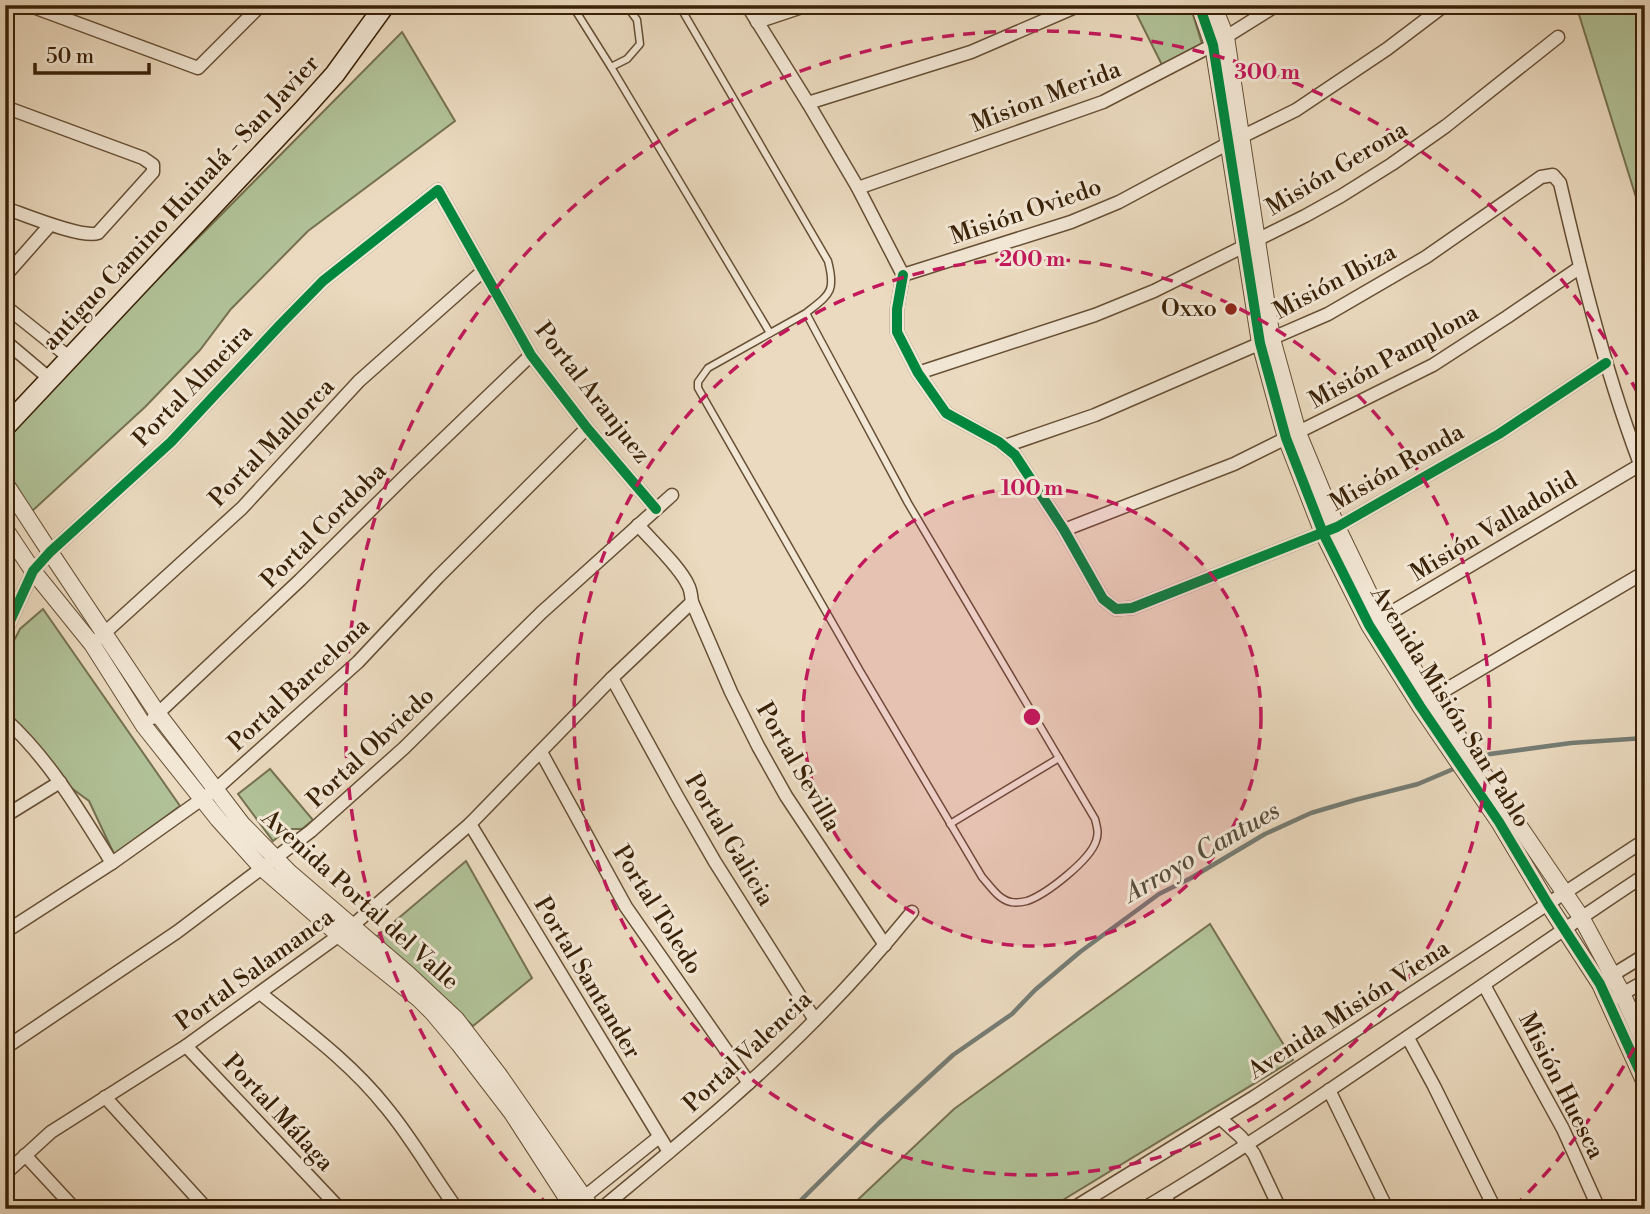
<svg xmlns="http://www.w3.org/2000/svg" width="1650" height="1214" viewBox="0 0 1650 1214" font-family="'Libre Bodoni',serif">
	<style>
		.green { fill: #b1c197; stroke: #75714f; stroke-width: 2 }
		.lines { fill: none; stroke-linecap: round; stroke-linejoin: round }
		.stream { stroke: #757c74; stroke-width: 4.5 }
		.service-casing { stroke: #664f35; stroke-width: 9 }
		.minor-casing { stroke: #664f35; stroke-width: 15 }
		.tertiary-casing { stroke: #664f35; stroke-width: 18 }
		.secondary-casing { stroke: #392107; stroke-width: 22 }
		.service { stroke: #f2e7d5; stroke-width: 6 }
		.minor { stroke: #f2e7d5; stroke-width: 12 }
		.tertiary { stroke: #f2e7d5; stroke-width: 16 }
		.secondary { stroke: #f2e7d5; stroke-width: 19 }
		.cycleway-casing { stroke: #f2e7d5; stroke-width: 15 }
		.cycleway { stroke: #00873e; stroke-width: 10 }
		.ring { fill: none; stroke: #c2185b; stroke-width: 3.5; stroke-dasharray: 12 9 }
		.poi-dot { fill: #8f2418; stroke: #f2e7d5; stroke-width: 2.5 }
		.labels { text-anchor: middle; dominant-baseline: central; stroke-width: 6; stroke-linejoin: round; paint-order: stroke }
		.street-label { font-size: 24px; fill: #392107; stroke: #f2e7d5 }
		.poi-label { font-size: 24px; fill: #392107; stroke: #f2e7d5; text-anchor: end }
		.water-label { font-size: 26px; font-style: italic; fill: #574e3e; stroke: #f2e7d5 }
		.centre { fill: #c2185b; stroke: #f2e7d5; stroke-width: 3.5 }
		.ring-label { font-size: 21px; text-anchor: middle; font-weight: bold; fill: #c2185b; stroke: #f2e7d5; stroke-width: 6; stroke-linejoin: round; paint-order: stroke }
	</style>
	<rect width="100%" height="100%" fill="#ebdabf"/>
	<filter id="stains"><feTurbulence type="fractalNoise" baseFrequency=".00286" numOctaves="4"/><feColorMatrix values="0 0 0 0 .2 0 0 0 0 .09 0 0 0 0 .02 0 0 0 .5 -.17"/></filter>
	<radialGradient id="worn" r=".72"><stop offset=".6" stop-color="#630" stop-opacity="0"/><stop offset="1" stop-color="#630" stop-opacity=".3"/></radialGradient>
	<g class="green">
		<path d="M1132 5H1190L1203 47 1163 67Z"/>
		<path d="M1576 5H1645V226Z"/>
		<path d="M402 32 455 121 308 231 231 309 200 350 145 407 30 513 5 472V433Z"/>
		<path d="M43 609 180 806 114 854 89 801 70 787 5 715V658L20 629Z"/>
		<path d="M270 769 313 820 302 829H288L273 841 238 794Z"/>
		<path d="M466 861 532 978 473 1026 375 938Z"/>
		<path d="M1210 924 1293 1060 1048 1209H848L954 1109Z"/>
	</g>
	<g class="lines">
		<g class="stream">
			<path d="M1476 759 1490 754 1571 743 1645 738"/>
			<path d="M792 1209 879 1123 953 1055 1012 1014 1035 990 1080 952 1159 894 1191 878 1265 834 1311 813 1355 800 1418 784 1458 767"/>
		</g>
		<g class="service-casing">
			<g id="service">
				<path d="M572 5 611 67 770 333"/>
				<path d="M679 5 828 261C836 292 830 294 806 313L815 330 908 503 1095 819C1097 827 1099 833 1096 841 1090 860 1047 894 1027 901 1023 902 1015 903 1011 902 999 900 990 886 982 877L860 671 698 388V382L708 368 806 313"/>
				<path d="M611 67 627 59 640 44 637 20 626 5"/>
				<path d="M950 824 1059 758"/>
			</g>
		</g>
		<g class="minor-casing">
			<g id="minor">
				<path d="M28 5 198 68 261 5"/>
				<path d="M747 5 808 103 858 188 903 275"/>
				<path d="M757 22 808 5"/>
				<path d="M808 103 971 52 1080 5"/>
				<path d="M5 107 143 158 153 165V172L98 233C82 239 23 214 5 208"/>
				<path d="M858 188 1103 102 1213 45 1277 5"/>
				<path d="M903 275 897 309V332L918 373 946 413 999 442 1015 455 1064 530 1103 599 1116 609 1132 608 1337 527 1499 434 1606 363"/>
				<path d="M903 275 1071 222 1119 202 1229 143 1296 110 1387 49 1445 5"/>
				<path d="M5 276 50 225"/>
				<path d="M5 306 70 358"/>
				<path d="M5 341 50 379"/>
				<path d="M918 373 1095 315 1154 291 1305 216 1341 196 1392 164 1446 126 1558 37"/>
				<path d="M1005 446 1095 415 1328 314 1426 257 1541 177 1553 175 1560 183C1583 282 1608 382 1645 477"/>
				<path d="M638 525C652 541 680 567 688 585 691 590 691 596 692 602L731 692 758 746 786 796 885 945"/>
				<path d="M1064 530 1234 464 1433 365 1507 317 1579 268"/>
				<path d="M1375 622 1640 465"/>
				<path d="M5 632 33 571 50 552 171 442 280 325 323 281 438 190 531 355 587 428 656 509"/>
				<path d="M99 638 242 508 359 381 483 271"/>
				<path d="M612 678 677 796 715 862 815 1020"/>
				<path d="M1425 702 1645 572"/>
				<path d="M153 718 300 580 406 475 531 355"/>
				<path d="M5 719C50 760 80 812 112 863"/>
				<path d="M541 752 626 907 749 1083"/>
				<path d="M5 816 60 782"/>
				<path d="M470 824 669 1152"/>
				<path d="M5 932 112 863 216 789 358 662 437 578 587 428"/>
				<path d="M1606 979 1645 955"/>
				<path d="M1484 985 1563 1129 1599 1209"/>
				<path d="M260 993C303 1028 350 1062 385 1106 412 1138 432 1175 457 1209"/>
				<path d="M1615 998 1645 981"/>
				<path d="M1408 1038 1434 1086 1495 1209"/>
				<path d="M186 1046 340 1209"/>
				<path d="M5 1048 177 932 311 831 404 748 541 613 672 495"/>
				<path d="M1329 1090 1387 1209"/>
				<path d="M105 1097 207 1209"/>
				<path d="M1220 1118 1241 1137 1254 1154 1280 1209"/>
				<path d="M25 1155 75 1209"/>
				<path d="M5 1174 51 1132 186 1046 352 926 470 824 612 678 692 602"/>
				<path d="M1165 1196 1172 1209"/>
				<path d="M578 1202 659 1137"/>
				<path d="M601 1209C674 1148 748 1088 815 1020 849 986 881 950 912 912"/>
				<path d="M1072 1209 1254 1097 1645 840"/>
				<path d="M1143 1209C1316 1106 1477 986 1645 875"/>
			</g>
		</g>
		<g class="tertiary-casing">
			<g id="tertiary">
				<path d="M1199 5 1213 45 1260 343 1286 438 1323 533 1369 625 1420 706 1499 822 1548 904 1600 984 1645 1083"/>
				<path d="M1213 5 1226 37 1272 339 1298 433 1337 527 1381 618 1432 698 1581 917 1622 993 1645 1045"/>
				<path d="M5 483 50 552 158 714 242 824 289 872 408 974 456 1019 499 1075 592 1209"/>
				<path d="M5 529 33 571 92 644 144 726 218 819 262 868 339 935 419 999 433 1013 459 1044 512 1113 574 1209"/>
			</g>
		</g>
		<g class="secondary-casing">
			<path id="secondary" d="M5 427 302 111 335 74 385 5"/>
		</g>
		<use href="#service" class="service"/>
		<use href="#minor" class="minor"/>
		<use href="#tertiary" class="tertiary"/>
		<use href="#secondary" class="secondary"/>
		<g class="cycleway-casing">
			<g id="cycleway">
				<path d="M1199 5 1213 45 1260 343 1286 438 1323 533 1369 625 1420 706 1499 822 1548 904 1600 984 1645 1083"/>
				<path d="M903 275 897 309V332L918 373 946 413 999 442 1015 455 1064 530 1103 599 1116 609 1132 608 1337 527 1499 434 1606 363"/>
				<path d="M5 632 33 571 50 552 171 442 280 325 323 281 438 190 531 355 587 428 656 509"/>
			</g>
		</g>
		<use href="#cycleway" class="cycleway"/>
	</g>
	<circle cx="1032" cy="717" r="229" fill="#c2185b" fill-opacity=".12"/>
	<g class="ring">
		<circle cx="1032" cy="717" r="229"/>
		<circle cx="1032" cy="717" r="458"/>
		<path d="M1644 1029A687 687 0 0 1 1514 1207M550 1207A687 687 0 1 1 1644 405"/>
	</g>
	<circle class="poi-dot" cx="1231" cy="309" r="7"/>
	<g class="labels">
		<g class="street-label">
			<text transform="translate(1046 97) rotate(-21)">Mision Merida</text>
			<text transform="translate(1337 169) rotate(-31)">Misión Gerona</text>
			<text transform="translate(181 203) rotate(-47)">antiguo Camino Huinalá - San Javier</text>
			<text transform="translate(1026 212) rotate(-19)">Misión Oviedo</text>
			<text transform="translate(1335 282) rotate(-28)">Misión Ibiza</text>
			<text transform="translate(1394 357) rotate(-29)">Misión Pamplona</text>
			<text transform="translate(193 386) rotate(-46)">Portal Almeira</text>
			<text transform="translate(592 393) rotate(52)">Portal Aranjuez</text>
			<text transform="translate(272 443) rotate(-46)">Portal Mallorca</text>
			<text transform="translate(1397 468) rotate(-30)">Misión Ronda</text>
			<text transform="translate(324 526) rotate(-45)">Portal Cordoba</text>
			<text transform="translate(1494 527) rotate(-31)">Misión Valladolid</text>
			<text transform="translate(299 685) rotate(-43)">Portal Barcelona</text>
			<text transform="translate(1450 707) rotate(58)">Avenida Misión San Pablo</text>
			<text transform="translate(371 748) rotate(-43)">Portal Obviedo</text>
			<text transform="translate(798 767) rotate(60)">Portal Sevilla</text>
			<text transform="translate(729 840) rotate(59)">Portal Galicia</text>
			<text transform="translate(360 900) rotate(42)">Avenida Portal del Valle</text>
			<text transform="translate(657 910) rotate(58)">Portal Toledo</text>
			<text transform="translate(255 970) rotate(-36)">Portal Salamanca</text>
			<text transform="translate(587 978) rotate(59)">Portal Santander</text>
			<text transform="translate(1349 1010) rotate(-33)">Avenida Misión Viena</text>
			<text transform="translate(748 1052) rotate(-43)">Portal Valencia</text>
			<text transform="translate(1561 1086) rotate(63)">Misión Huesca</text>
			<text transform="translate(278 1113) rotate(47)">Portal Málaga</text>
		</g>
		<g class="poi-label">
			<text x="1217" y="309">Oxxo</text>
		</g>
		<g class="water-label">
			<text transform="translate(1202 852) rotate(-30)">Arroyo Cantues</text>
		</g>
	</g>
	<circle cx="1032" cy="717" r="10" class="centre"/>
	<g class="ring-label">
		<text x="1267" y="79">300 m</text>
		<text x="1032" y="266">200 m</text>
		<text x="1032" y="495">100 m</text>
	</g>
	<rect width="1650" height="1214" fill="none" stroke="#ebdabf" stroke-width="28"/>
	<rect x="7" y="7" width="1636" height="1200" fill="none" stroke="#392107" stroke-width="3.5"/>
	<rect x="14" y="14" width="1622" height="1186" fill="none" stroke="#392107" stroke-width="2"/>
	<path d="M35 63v10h114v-10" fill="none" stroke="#392107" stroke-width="3.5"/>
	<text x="46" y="63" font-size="21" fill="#392107" stroke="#f2e7d5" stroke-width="5" paint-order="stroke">50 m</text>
	<rect width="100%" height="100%" filter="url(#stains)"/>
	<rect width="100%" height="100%" fill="url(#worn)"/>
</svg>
